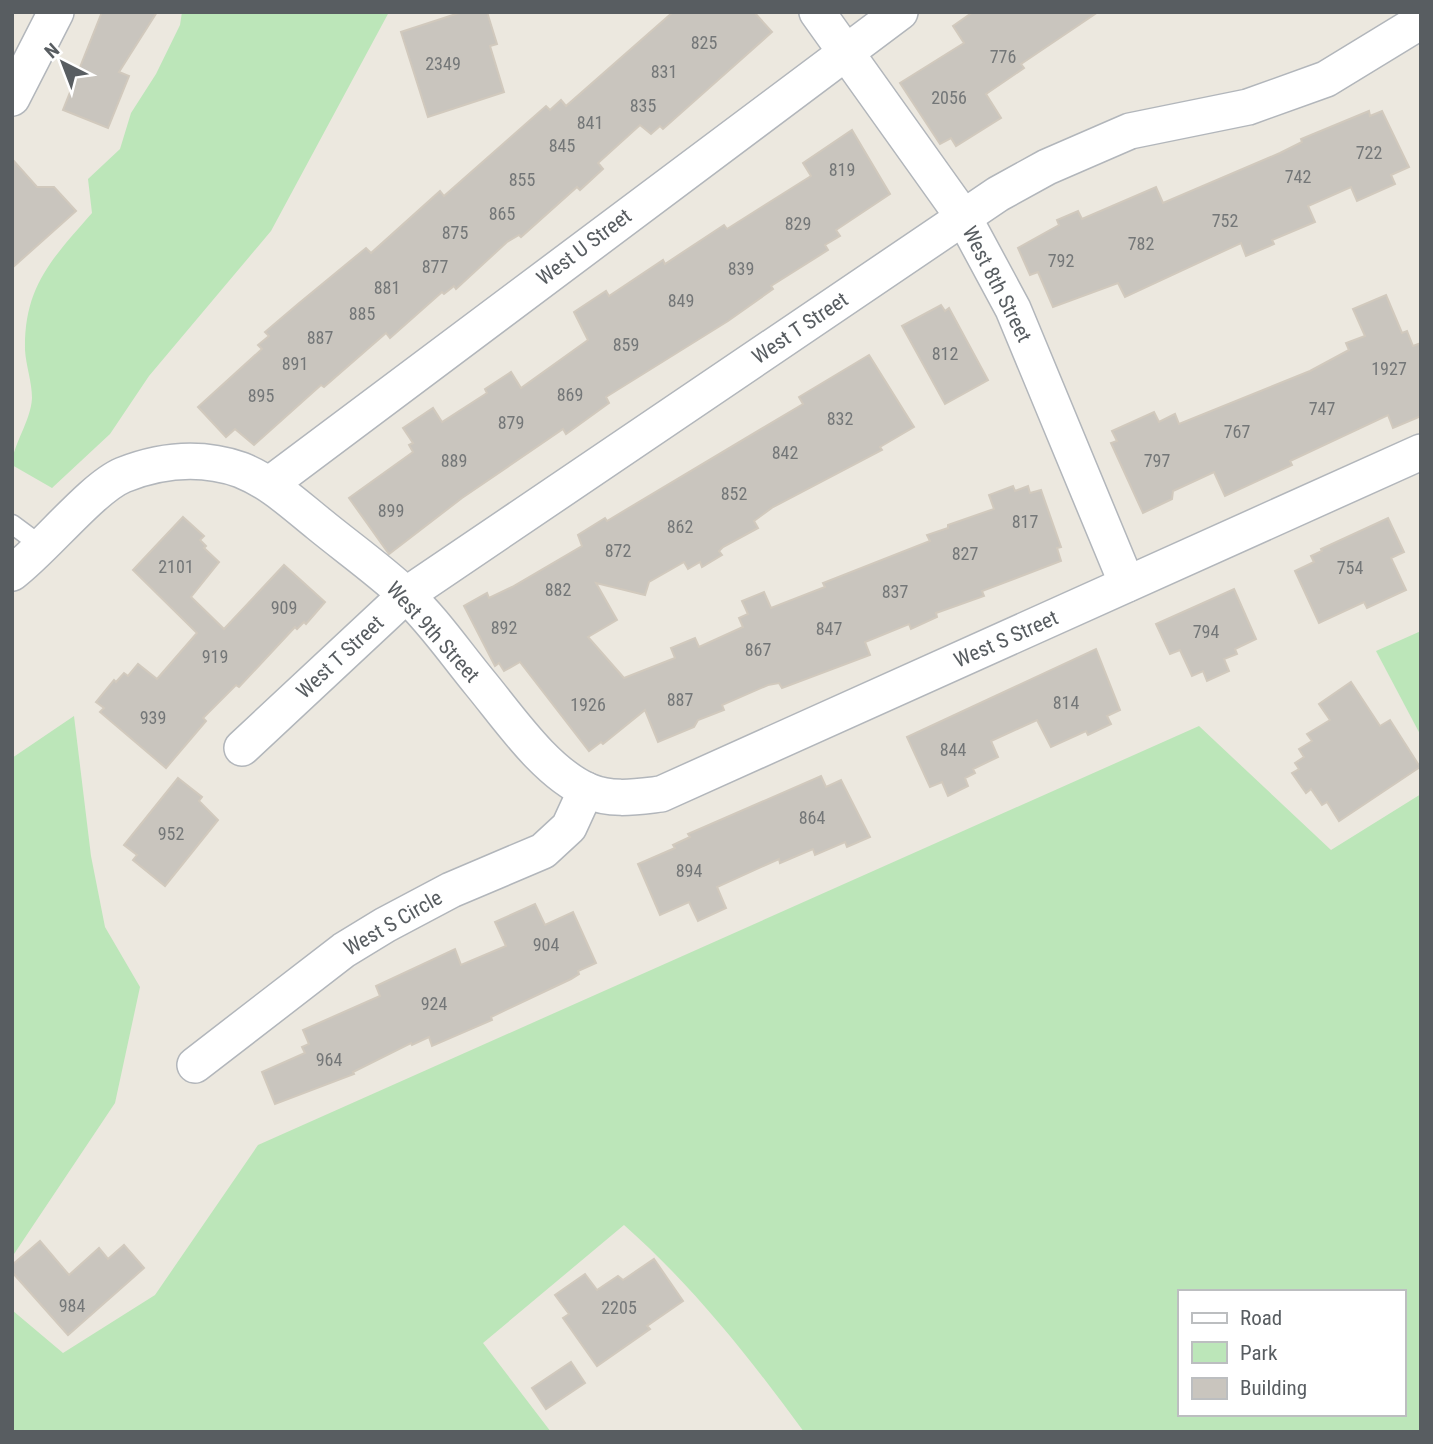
<svg xmlns="http://www.w3.org/2000/svg" width="1433" height="1444" viewBox="0 0 1433 1444" font-family="'Roboto Condensed',sans-serif">
	<style>
		.green { fill: #bce6b9; fill-rule: evenodd }
		.building { fill: #c9c5be; stroke: #d1c9bd; stroke-width: 2 }
		.lines { fill: none; stroke-linecap: round; stroke-linejoin: round }
		.lane-casing { stroke: #b2b6bb; stroke-width: 21 }
		.street-casing { stroke: #b2b6bb; stroke-width: 38 }
		.lane { stroke: #fff; stroke-width: 18 }
		.street { stroke: #fff; stroke-width: 35 }
		.labels { text-anchor: middle; dominant-baseline: central; stroke-width: 5; stroke-linejoin: round; paint-order: stroke }
		.number-label { font-size: 18px; fill: #747778 }
		.street-label { font-size: 21px; fill: #585d61; stroke: #fff }
	</style>
	<rect width="100%" height="100%" fill="#ece8df"/>
	<g class="green">
		<path d="M182 12H389L271 231 149 376 110 434 52 488 12 465C12 446 31 421 32 398 32 382 26 366 25 350 24 286 52 259 92 213L88 179 120 149 131 113 156 74 180 25Z"/>
		<path d="M1421 631V736L1376 651Z"/>
		<path d="M74 716 91 856 105 927 140 987 115 1103 12 1257V758Z"/>
		<path d="M1199 726 1331 850 1421 794V1432H804C749 1357 693 1286 624 1225L483 1343 551 1432H12V1310L63 1353 155 1295 258 1145ZM1179 1292H1403V1414H1179Z"/>
	</g>
	<g class="building">
		<path d="M102 12H157L119 72 129 76 108 128 63 110Z"/>
		<path d="M462 12H487L497 44 490 46 504 92 428 117 401 32Z"/>
		<path d="M673 12H754L772 32 663 129 660 126 651 134 640 125 598 163 603 169 580 190 577 187 521 237 519 235 507 242 456 289 454 286 444 294 442 292 390 338 386 333 324 387 321 385 254 445 235 429 226 437 198 407 262 349 258 345 269 336 265 332 298 304 366 248 371 253 440 191 444 196 546 106 550 110 561 100 566 106Z"/>
		<path d="M973 12H1098L1021 64 1024 68 986 94 1001 118 956 146 951 138 940 144 900 83 964 43 953 26Z"/>
		<path d="M1369 111 1370 116 1382 111 1409 167 1391 175 1395 184 1357 201 1351 187 1308 206 1315 222 1272 240 1274 244 1246 256 1241 243 1125 297 1118 283 1053 307 1038 272 1030 275 1018 248 1059 225 1057 220 1078 211 1082 219 1156 187 1163 203 1280 153 1302 142 1301 139Z"/>
		<path d="M852 130 890 194 836 230 840 236 825 245 828 250 771 286 773 289 728 321 606 397 609 403 566 434 563 429 462 498 389 554 349 498 413 452 409 445 413 443 403 428 433 408 442 422 487 393 485 389 511 372 521 388 588 340 574 312 606 291 609 296 663 260 665 264 724 225 727 229 811 176 803 163Z"/>
		<path d="M12 159 37 187H54L76 211 12 268Z"/>
		<path d="M1386 295 1402 333 1407 331 1413 346 1421 343V416L1393 428 1388 415 1290 461 1292 465 1225 496 1214 472 1173 491 1172 499 1143 513 1111 443 1117 441 1112 431 1154 412 1159 422 1175 414 1179 424 1310 371 1349 350 1346 343 1365 336 1353 309Z"/>
		<path d="M941 305 945 311 949 308 988 380 945 404 902 326Z"/>
		<path d="M869 355 914 427 880 447 882 450 773 507 754 521 758 528 723 547 719 551 722 555 702 567 700 562 688 569 684 562 649 582 645 595 596 583 617 620 588 637 624 678 675 658 671 648 695 638 699 647 743 627 739 618 748 614 742 601 764 592 771 608 825 587 823 583 930 541 927 535 948 528V525L994 509 989 495 1013 486 1015 491 1028 486 1030 493 1041 490 1061 547 1057 548 1061 561 982 591 984 596 936 613 937 617 911 629 909 624 865 642 870 655 782 688 779 683 768 685 722 705 724 710 698 720 694 727 658 742 645 710 603 744 601 742 589 751 520 662 504 671 499 663 495 666 464 606 487 593 489 598 512 587 582 546 578 535 605 518 607 521 803 404 799 397Z"/>
		<path d="M183 517 204 536 200 540 206 546 204 548 219 562 191 597 224 629 284 565 325 602 306 624 304 622 297 629 295 627 239 687 236 685 203 718 206 721 166 768 100 712 104 708 96 702 114 680 116 682 124 673 128 676 138 664 157 679 197 633 133 570Z"/>
		<path d="M1388 518 1404 552 1391 558 1406 590 1367 608 1364 602 1319 623 1295 571 1314 562 1311 556 1322 551 1321 549Z"/>
		<path d="M1234 589 1256 639 1235 649 1237 654 1224 659 1229 671 1207 681 1203 671 1192 676 1180 650 1170 654 1156 624Z"/>
		<path d="M1096 649 1120 710 1107 716 1111 724 1088 735 1086 731 1051 747 1037 720 991 741 998 757 973 769 975 773 965 778 968 786 948 796 942 782 930 787 907 737Z"/>
		<path d="M1351 682 1380 726 1390 720 1420 767 1339 821 1327 802 1322 805 1311 789 1306 793 1292 773 1299 769 1295 763 1304 757 1299 749 1312 741 1307 734 1330 720 1319 704Z"/>
		<path d="M821 776 826 787 841 780 870 837 847 847 845 842 815 855 813 849 780 863 779 859 717 887 726 908 698 921 689 902 660 915 638 864 675 848 673 845 690 837 688 834Z"/>
		<path d="M178 778 202 797 199 801 218 820 165 886 133 860 137 855 124 845Z"/>
		<path d="M535 904 545 925 573 912 596 963 578 971 579 974 571 979 491 1017 492 1020 432 1046 429 1037 412 1045 411 1043 353 1072 354 1074 275 1104 262 1072 305 1053 302 1047 309 1044 303 1030 380 996 376 986 455 949 461 965 506 946 495 922Z"/>
		<path d="M40 1241 69 1275 99 1248 108 1259 124 1245 144 1268 68 1335 12 1272V1265Z"/>
		<path d="M654 1259 683 1301 647 1326 650 1329 597 1366 563 1318 569 1314 555 1295 585 1274 597 1290 618 1276 623 1280Z"/>
		<path d="M571 1362 585 1383 546 1409 532 1388Z"/>
	</g>
	<g class="lines">
		<g class="lane-casing">
			<path id="lane" d="M12 524 43 547"/>
		</g>
		<g class="street-casing">
			<g id="street">
				<path d="M817 12 964 218 1013 309 1127 584"/>
				<path d="M12 98 56 12"/>
				<path d="M270 484 900 12"/>
				<path d="M12 573C44 549 92 488 123 475 161 460 201 456 241 470 271 482 294 504 319 524 347 547 378 569 405 594 433 620 456 654 480 683 509 718 545 772 588 791 612 801 635 797 661 794L1421 452"/>
				<path d="M242 748 406 595 998 194 1047 167 1130 131 1248 107 1326 79 1421 21"/>
				<path d="M195 1065 344 950 385 925 451 890 543 851 569 827 586 790"/>
			</g>
		</g>
		<use href="#lane" class="lane"/>
		<use href="#street" class="street"/>
	</g>
	<g class="labels">
		<g class="number-label">
			<text x="704" y="42">825</text>
			<text x="1003" y="56">776</text>
			<text x="443" y="63">2349</text>
			<text x="664" y="71">831</text>
			<text x="949" y="97">2056</text>
			<text x="643" y="105">835</text>
			<text x="590" y="122">841</text>
			<text x="562" y="145">845</text>
			<text x="1369" y="152">722</text>
			<text x="842" y="169">819</text>
			<text x="1298" y="176">742</text>
			<text x="522" y="179">855</text>
			<text x="502" y="213">865</text>
			<text x="1225" y="220">752</text>
			<text x="798" y="223">829</text>
			<text x="455" y="232">875</text>
			<text x="1141" y="243">782</text>
			<text x="1061" y="260">792</text>
			<text x="435" y="266">877</text>
			<text x="741" y="268">839</text>
			<text x="387" y="287">881</text>
			<text x="681" y="300">849</text>
			<text x="362" y="313">885</text>
			<text x="320" y="337">887</text>
			<text x="626" y="344">859</text>
			<text x="945" y="353">812</text>
			<text x="295" y="363">891</text>
			<text x="1389" y="368">1927</text>
			<text x="570" y="394">869</text>
			<text x="261" y="395">895</text>
			<text x="1322" y="408">747</text>
			<text x="840" y="418">832</text>
			<text x="511" y="422">879</text>
			<text x="1237" y="431">767</text>
			<text x="785" y="452">842</text>
			<text x="454" y="460">889</text>
			<text x="1157" y="460">797</text>
			<text x="734" y="493">852</text>
			<text x="391" y="510">899</text>
			<text x="1025" y="521">817</text>
			<text x="680" y="526">862</text>
			<text x="618" y="550">872</text>
			<text x="965" y="553">827</text>
			<text x="176" y="566">2101</text>
			<text x="1350" y="567">754</text>
			<text x="558" y="589">882</text>
			<text x="895" y="591">837</text>
			<text x="284" y="607">909</text>
			<text x="504" y="627">892</text>
			<text x="829" y="628">847</text>
			<text x="1206" y="631">794</text>
			<text x="758" y="649">867</text>
			<text x="215" y="656">919</text>
			<text x="680" y="699">887</text>
			<text x="1066" y="702">814</text>
			<text x="588" y="704">1926</text>
			<text x="153" y="717">939</text>
			<text x="953" y="749">844</text>
			<text x="812" y="817">864</text>
			<text x="171" y="833">952</text>
			<text x="689" y="870">894</text>
			<text x="546" y="944">904</text>
			<text x="434" y="1003">924</text>
			<text x="329" y="1059">964</text>
			<text x="72" y="1305">984</text>
			<text x="619" y="1307">2205</text>
		</g>
		<g class="street-label">
			<text transform="translate(584 247) rotate(-37)">West U Street</text>
			<text transform="translate(997 284) rotate(63)">West 8th Street</text>
			<text transform="translate(800 328) rotate(-34)">West T Street</text>
			<text transform="translate(433 632) rotate(48)">West 9th Street</text>
			<text transform="translate(1006 639) rotate(-24)">West S Street</text>
			<text transform="translate(340 657) rotate(-43)">West T Street</text>
			<text transform="translate(393 923) rotate(-30)">West S Circle</text>
		</g>
	</g>
	<rect width="1433" height="1444" fill="none" stroke="#585d61" stroke-width="28"/>
	<rect x="1178" y="1290" width="228" height="126" fill="#ffffff" stroke="#bcbec0" stroke-width="2"/>
	<rect x="1192" y="1313" width="35" height="10" fill="#ffffff" stroke="#bcbec0" stroke-width="2"/>
	<text x="1240" y="1325" font-size="21" fill="#585d61">Road</text>
	<rect x="1192" y="1342" width="35" height="21" fill="#bce6b9" stroke="#bcbec0" stroke-width="2"/>
	<text x="1240" y="1360" font-size="21" fill="#585d61">Park</text>
	<rect x="1192" y="1378" width="35" height="21" fill="#c9c5be" stroke="#bcbec0" stroke-width="2"/>
	<text x="1240" y="1395" font-size="21" fill="#585d61">Building</text>
	<g transform="translate(63 63) rotate(318)" stroke="#ffffff" stroke-width="5" paint-order="stroke">
	<path d="M0-5L12 26L0 18L-12 26Z" fill="#585d61"/>
	<text y="-10" font-size="19" font-weight="bold" text-anchor="middle" fill="#585d61">N</text>
	</g>
</svg>
